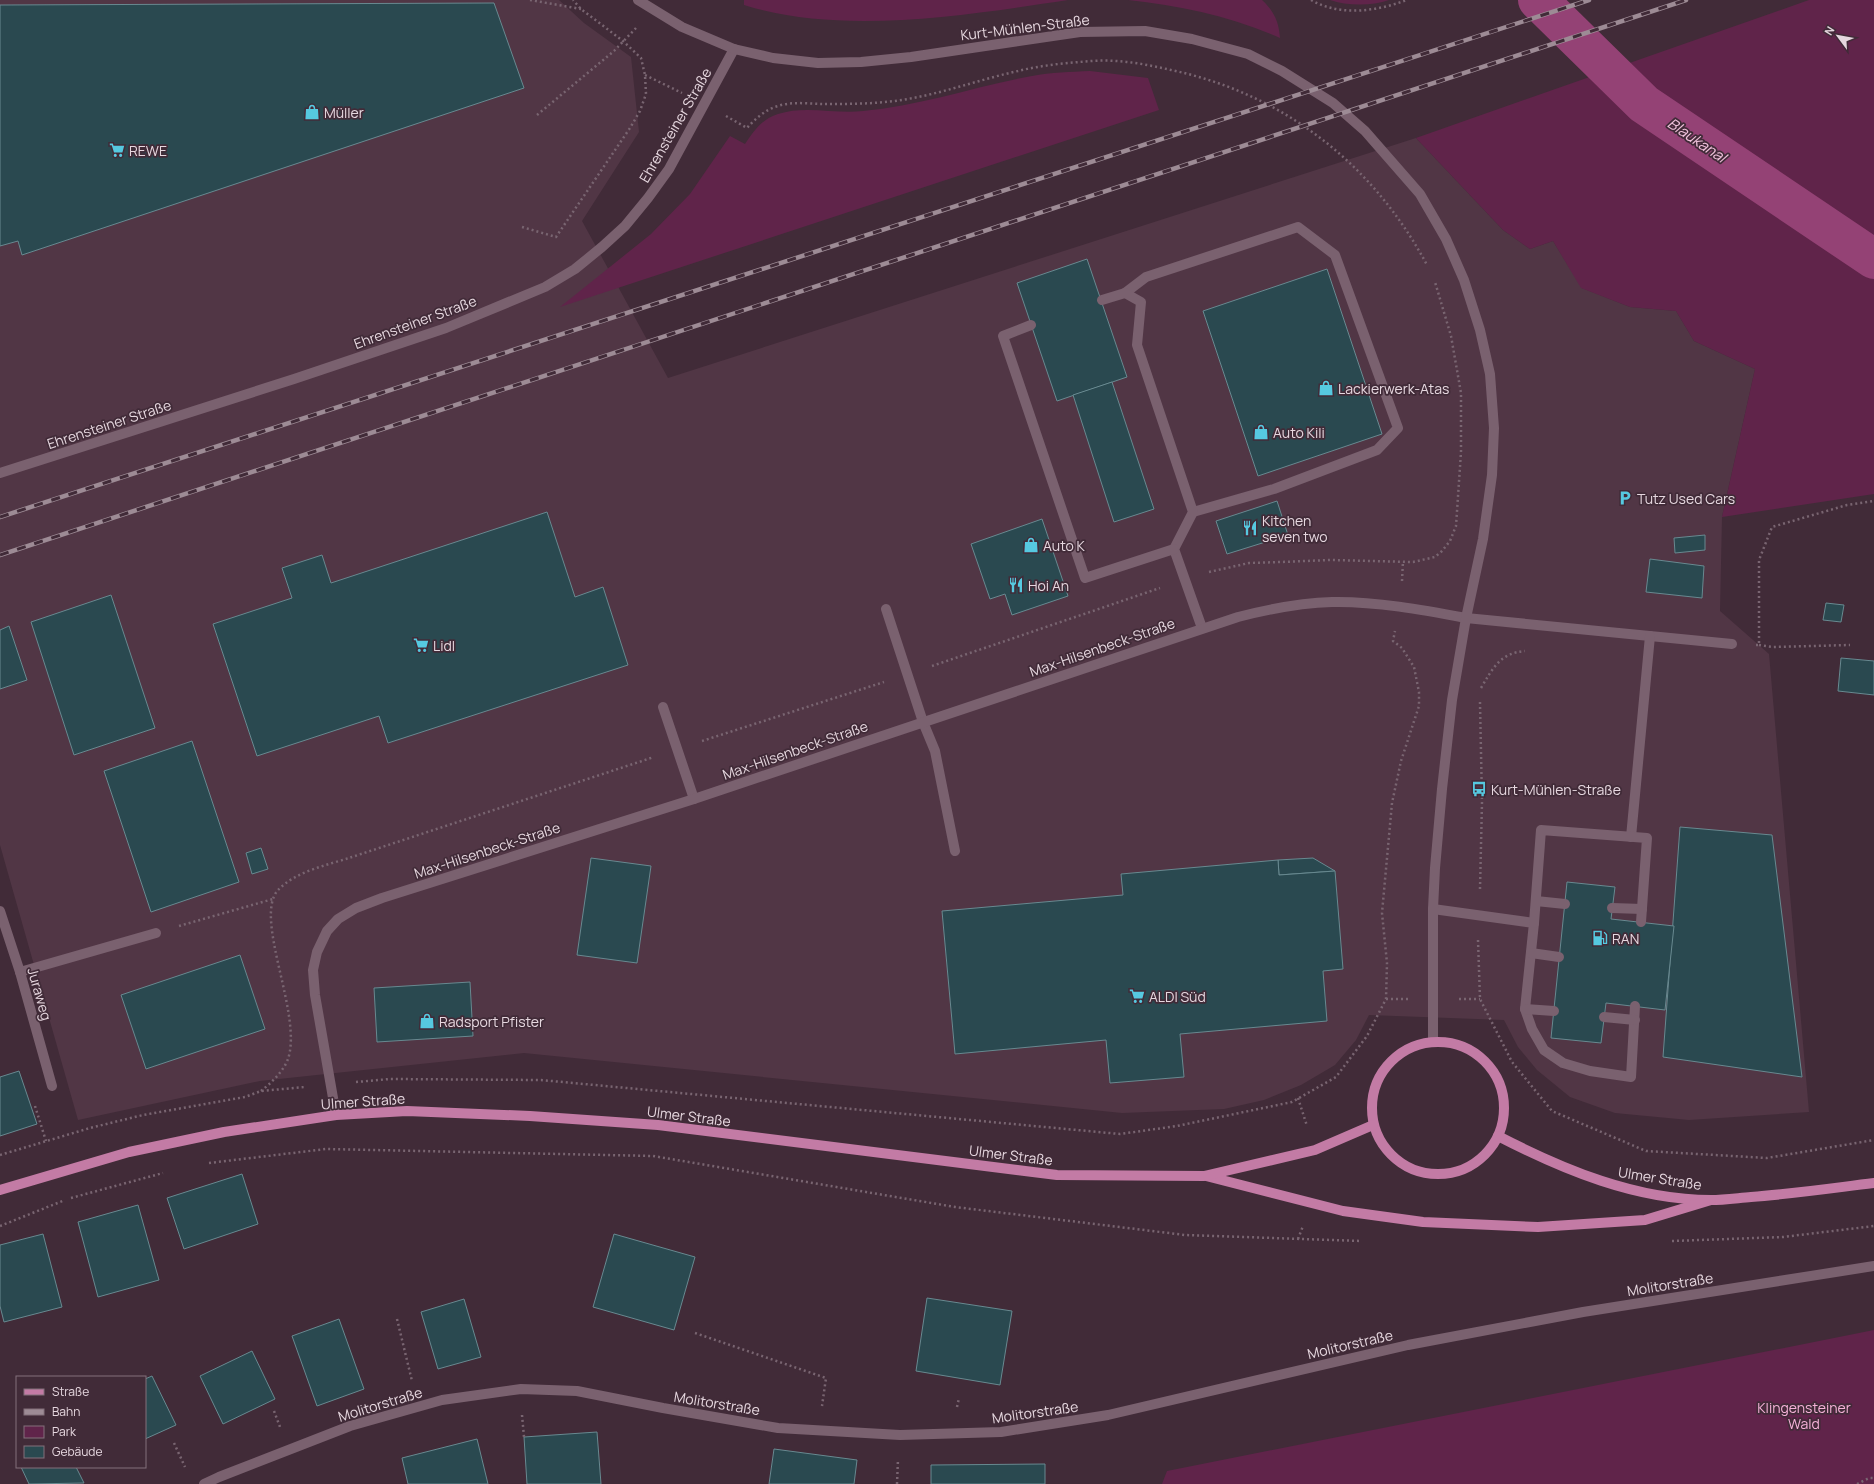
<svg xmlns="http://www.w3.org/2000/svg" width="1874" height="1484" viewBox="0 0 1874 1484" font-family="Manrope,sans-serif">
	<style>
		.built { fill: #513645 }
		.green { fill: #60244a }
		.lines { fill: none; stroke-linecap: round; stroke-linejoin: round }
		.canal { stroke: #944275; stroke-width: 40 }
		.building { fill: #2a4950; stroke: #688990 }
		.path { stroke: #796571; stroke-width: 2.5; stroke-dasharray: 2 3; stroke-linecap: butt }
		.service { stroke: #7a616f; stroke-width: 10 }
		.minor { stroke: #7a616f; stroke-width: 10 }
		.tertiary { stroke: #7a616f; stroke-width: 10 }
		.primary { stroke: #c37ba5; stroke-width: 10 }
		.rail-casing { stroke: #9d8b95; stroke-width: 4.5 }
		.rail { stroke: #412b38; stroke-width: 3; stroke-dasharray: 9; stroke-linecap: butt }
		.labels { text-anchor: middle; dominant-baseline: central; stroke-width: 3.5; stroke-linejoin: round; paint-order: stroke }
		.street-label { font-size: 14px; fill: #e6d7df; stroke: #412b38 }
		.poi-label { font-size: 14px; fill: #e6d7df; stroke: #412b38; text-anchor: start }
		.park-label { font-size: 14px; fill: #f5b1d8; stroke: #412b38 }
		.water-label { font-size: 15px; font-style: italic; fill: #f1c2dc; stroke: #412b38 }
	</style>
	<rect width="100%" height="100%" fill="#412b38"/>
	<path class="built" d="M0 0H559L584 23 631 57 639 132 582 221 668 378 1416 138 1503 230 1530 249 1553 241 1582 288 1630 307 1676 311 1694 341 1755 369 1722 517 1720 611 1769 654 1809 1112 1689 1120 1615 1113 1570 1097 1537 1070 1518 1047 1504 1020 1369 1015 1356 1040 1335 1065 1301 1085 1264 1100 1224 1109 1122 1113 524 1053 260 1081 78 1120 0 845Z"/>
	<g class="green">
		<path d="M744 0H1068C968 15 841 36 744 5Z"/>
		<path d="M1128 0H1262C1274 11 1279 22 1280 38 1231 16 1181 6 1128 0Z"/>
		<path d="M1330 0H1389C1372 6 1347 6 1330 0Z"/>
		<path d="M1809 0H1874V494L1722 517 1755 369 1694 341 1676 311 1630 307 1581 288 1553 241 1530 249 1503 230 1416 138Z"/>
		<path d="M1090 71 1148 78 1159 110 560 307 651 234 690 194 730 136 745 144C754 131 762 119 778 114 804 105 835 114 863 111 920 106 976 86 1032 76 1051 72 1071 72 1090 71Z"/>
		<path d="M1874 1330V1484H1162L1167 1471Z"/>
	</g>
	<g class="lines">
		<path class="canal" d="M1538 0 1644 104 1874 259"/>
	</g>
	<g class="building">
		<path d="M494 3 524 88 22 255 18 241 0 246V5Z"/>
		<path d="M1087 259 1127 377 1057 401 1017 283Z"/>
		<path d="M1327 269 1382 434 1258 476 1203 311Z"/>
		<path d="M1112 382 1154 509 1114 522 1073 395Z"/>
		<path d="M1277 501 1288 535 1227 554 1216 521Z"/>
		<path d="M547 512 575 597 603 587 628 665 388 743 379 716 257 756 213 624 292 598 282 568 322 555 331 583Z"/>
		<path d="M1042 519 1068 596 1012 615 1005 594 990 599 971 544Z"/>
		<path d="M1705 535V550L1675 553 1674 538Z"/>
		<path d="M1650 559 1704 566 1702 598 1646 592Z"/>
		<path d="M111 595 155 728 74 755 31 622Z"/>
		<path d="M1826 603 1844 605 1841 622 1823 620Z"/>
		<path d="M9 626 27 680 0 689V630Z"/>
		<path d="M1841 658 1874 661V695L1838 691Z"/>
		<path d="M192 741 239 882 151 912 104 771Z"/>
		<path d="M1680 827 1772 835 1802 1077 1663 1057Z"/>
		<path d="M261 848 268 869 252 874 246 853Z"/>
		<path d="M591 858 651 866 637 963 577 955Z"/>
		<path d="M1313 858 1335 871 1279 875 1278 860Z"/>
		<path d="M1278 860 1279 875 1335 871 1343 969 1323 971 1327 1021 1180 1034 1184 1077 1110 1083 1106 1040 955 1054 942 911 1123 895 1121 874Z"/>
		<path d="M1567 882 1615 887 1611 919 1674 926 1665 1010 1606 1003 1601 1043 1551 1038Z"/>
		<path d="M240 955 265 1029 146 1069 121 995Z"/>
		<path d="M470 982 473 1036 377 1042 374 988Z"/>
		<path d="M19 1071 37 1124 0 1136V1077Z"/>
		<path d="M242 1174 258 1224 184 1249 167 1198Z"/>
		<path d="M138 1205 159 1280 98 1297 78 1222Z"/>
		<path d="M43 1234 62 1307 4 1322 0 1306V1245Z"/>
		<path d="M614 1234 695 1257 674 1330 593 1307Z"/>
		<path d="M927 1298 1012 1311 1000 1385 916 1371Z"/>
		<path d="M464 1299 481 1357 438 1369 421 1312Z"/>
		<path d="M339 1319 364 1389 317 1406 292 1336Z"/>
		<path d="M252 1351 275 1399 223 1424 200 1376Z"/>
		<path d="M152 1376 176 1425 145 1439V1379Z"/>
		<path d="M597 1432 601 1484H527L524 1437Z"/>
		<path d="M477 1439 488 1484H408L402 1458Z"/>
		<path d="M774 1449 857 1460 854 1484H769Z"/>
		<path d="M1045 1464V1484H931V1465Z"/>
		<path d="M21 1467H76L84 1483 29 1484Z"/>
	</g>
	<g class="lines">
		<g class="path">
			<path d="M530 0 581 9"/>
			<path d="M1311 0C1341 17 1377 11 1407 0"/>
			<path d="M645 75 682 93"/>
			<path d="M537 115 614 51 636 28"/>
			<path d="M726 116 747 128C755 119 766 109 778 106 793 101 810 104 825 104 848 104 871 104 894 101 936 96 977 80 1018 71 1042 65 1067 63 1091 61 1118 59 1145 64 1171 70 1284 94 1373 164 1427 265"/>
			<path d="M522 227 556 237 630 128 640 111 646 94 645 75 641 58 623 41 581 9 573 0"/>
			<path d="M1209 572 1249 563 1281 562 1330 560 1413 562 1435 557 1442 551 1450 541 1456 526 1461 452V393L1451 336 1435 282"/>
			<path d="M1402 581 1403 561"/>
			<path d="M1756 645H1759V560L1772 527 1847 505 1874 501"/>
			<path d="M1759 645 1773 647 1850 645"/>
			<path d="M932 666 1160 588"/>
			<path d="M1481 688C1493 668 1500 653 1525 651"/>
			<path d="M1480 702 1482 802 1480 889"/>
			<path d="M702 741 884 682"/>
			<path d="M179 926 273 899"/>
			<path d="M1478 940 1480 999 1512 1062 1552 1111 1646 1151 1767 1158 1874 1140"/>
			<path d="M1386 999H1408"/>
			<path d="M1459 999H1480"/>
			<path d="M356 1082 390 1079 541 1080 1120 1134 1177 1126 1292 1102 1336 1077 1367 1036 1386 999 1387 963 1382 913 1392 803 1401 761 1419 706V692L1414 667 1402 648 1393 641 1395 631"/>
			<path d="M261 1091C271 1083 283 1072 288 1059 303 1015 253 918 278 890 296 871 328 865 352 857L654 757"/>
			<path d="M1298 1098 1307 1126"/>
			<path d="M35 1106 46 1141"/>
			<path d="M0 1155 90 1128 143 1115 245 1097 261 1091 305 1087"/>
			<path d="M209 1163 326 1149 653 1156 955 1207 1185 1235 1361 1241"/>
			<path d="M71 1198 163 1173"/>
			<path d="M0 1226 65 1200"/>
			<path d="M1298 1239 1303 1226"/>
			<path d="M1672 1241 1783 1237 1874 1226"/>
			<path d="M397 1319 412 1381"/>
			<path d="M695 1333 826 1378 822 1406"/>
			<path d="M957 1407 959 1398"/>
			<path d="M274 1411 280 1427"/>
			<path d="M522 1415 524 1437"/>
			<path d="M174 1443 185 1467"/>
			<path d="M897 1484 898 1459"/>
			<path d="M1857 1484 1869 1478H1874"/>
		</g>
		<g class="service">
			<path d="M1125 293 1146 277 1298 227 1335 255 1398 428 1377 450 1274 489 1193 512"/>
			<path d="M1102 300 1125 293 1141 302 1137 345 1193 512 1174 549 1202 628"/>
			<path d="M1031 325 1003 336 1085 578 1174 549"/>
			<path d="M886 609 923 722 935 751 955 851"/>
			<path d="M1466 618 1732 644"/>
			<path d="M663 707 694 799"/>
			<path d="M1631 837 1650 636"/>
			<path d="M1536 901 1565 904"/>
			<path d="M1612 908 1642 909"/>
			<path d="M1433 909 1534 923 1525 1009 1532 1029 1544 1050 1563 1063 1590 1071 1631 1077 1635 1006"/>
			<path d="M1534 923 1541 830 1647 838 1641 922"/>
			<path d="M1531 953 1559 957"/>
			<path d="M20 972 156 933"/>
			<path d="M1525 1009 1554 1011"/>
			<path d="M1604 1017 1635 1020"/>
		</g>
		<g class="minor">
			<path d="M0 473 294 379 446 328 545 287 575 269 602 247 625 226 648 198 669 169 734 49"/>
			<path d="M0 911 20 972 52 1086"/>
			<path d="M336 1115 315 995 313 970 317 952 327 931 338 919 356 908 382 898 694 799 1238 617C1269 609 1300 603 1332 602 1374 601 1424 610 1466 618"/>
			<path d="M204 1484 219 1477 350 1426 442 1400 521 1389 577 1391 663 1408 778 1428 900 1435 1001 1432 1108 1415 1408 1345 1583 1312 1874 1266"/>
		</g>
		<path class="tertiary" d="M638 0 682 27 734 49 773 58 818 63 861 62 911 57 1080 32 1145 31 1192 39 1248 54 1282 71 1333 103 1365 131 1420 194 1446 239 1464 280 1480 330 1490 374 1494 428 1492 475 1483 539 1466 618 1452 700 1442 789 1435 868 1433 909V1042"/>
		<g class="primary">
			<circle cx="1438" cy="1108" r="66"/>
			<path d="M1498 1136C1564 1170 1636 1200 1711 1200 1724 1200 1738 1198 1751 1197 1792 1194 1833 1188 1874 1183"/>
			<path d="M1206 1176 1343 1211 1423 1222 1538 1227 1645 1220 1711 1200"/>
			<path d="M0 1190 129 1152 224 1132 336 1115 407 1111 530 1116 658 1125 1057 1175 1204 1176 1315 1150 1373 1125"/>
		</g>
		<g class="rail-casing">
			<g id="rail">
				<path d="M0 517 1589 0"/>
				<path d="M0 555 1686 0"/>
			</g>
		</g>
		<use href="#rail" class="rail"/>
	</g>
	<defs>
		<g id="shop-bare" transform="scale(1.2)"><path d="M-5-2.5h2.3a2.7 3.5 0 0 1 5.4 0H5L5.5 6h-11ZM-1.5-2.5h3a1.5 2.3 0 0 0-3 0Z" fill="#56c9e0" stroke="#412b38" stroke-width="2.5" paint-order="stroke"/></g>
		<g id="supermarket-bare" transform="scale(1.2)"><path d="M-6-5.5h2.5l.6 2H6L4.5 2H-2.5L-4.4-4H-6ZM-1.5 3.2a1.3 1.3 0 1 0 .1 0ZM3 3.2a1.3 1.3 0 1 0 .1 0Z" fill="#56c9e0" stroke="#412b38" stroke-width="2.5" paint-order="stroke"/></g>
		<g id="parking-bare" transform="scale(1.2)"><path d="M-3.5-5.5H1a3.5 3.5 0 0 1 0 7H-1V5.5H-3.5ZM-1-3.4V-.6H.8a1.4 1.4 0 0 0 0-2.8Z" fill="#56c9e0" stroke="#412b38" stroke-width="2.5" paint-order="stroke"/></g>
		<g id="restaurant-bare" transform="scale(1.2)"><path d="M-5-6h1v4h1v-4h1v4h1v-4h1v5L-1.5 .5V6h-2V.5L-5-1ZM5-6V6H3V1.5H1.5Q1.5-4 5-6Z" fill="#56c9e0" stroke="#412b38" stroke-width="2.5" paint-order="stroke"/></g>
		<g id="bus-bare" transform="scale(1.2)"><path d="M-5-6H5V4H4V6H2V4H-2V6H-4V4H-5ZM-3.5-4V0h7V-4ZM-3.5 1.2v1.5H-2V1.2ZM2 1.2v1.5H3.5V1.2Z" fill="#56c9e0" stroke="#412b38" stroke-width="2.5" paint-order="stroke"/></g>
		<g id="fuel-bare" transform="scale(1.2)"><path d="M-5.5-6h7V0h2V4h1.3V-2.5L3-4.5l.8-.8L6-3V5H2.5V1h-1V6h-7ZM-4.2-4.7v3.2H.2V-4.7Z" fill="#56c9e0" stroke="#412b38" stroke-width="2.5" paint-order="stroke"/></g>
	</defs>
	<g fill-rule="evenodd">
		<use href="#shop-bare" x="312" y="112"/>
		<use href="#supermarket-bare" x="117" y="150"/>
		<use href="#shop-bare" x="1326" y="388"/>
		<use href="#shop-bare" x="1261" y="432"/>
		<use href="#parking-bare" x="1625" y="498"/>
		<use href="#restaurant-bare" x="1250" y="528"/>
		<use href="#shop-bare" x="1031" y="545"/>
		<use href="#restaurant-bare" x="1016" y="585"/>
		<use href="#supermarket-bare" x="421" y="645"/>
		<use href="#bus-bare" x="1479" y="789"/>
		<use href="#fuel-bare" x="1600" y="938"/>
		<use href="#supermarket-bare" x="1137" y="996"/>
		<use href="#shop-bare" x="427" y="1021"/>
	</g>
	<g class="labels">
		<g class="street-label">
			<text transform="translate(1025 27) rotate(-7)">Kurt-Mühlen-Straße</text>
			<text transform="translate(675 125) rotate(-60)">Ehrensteiner Straße</text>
			<text transform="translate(415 322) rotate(-20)">Ehrensteiner Straße</text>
			<text transform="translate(109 424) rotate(-18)">Ehrensteiner Straße</text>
			<text transform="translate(1102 647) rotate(-19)">Max-Hilsenbeck-Straße</text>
			<text transform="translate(795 750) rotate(-19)">Max-Hilsenbeck-Straße</text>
			<text transform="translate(487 850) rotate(-18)">Max-Hilsenbeck-Straße</text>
			<text transform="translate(40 994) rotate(74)">Juraweg</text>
			<text transform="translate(363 1101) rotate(-4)">Ulmer Straße</text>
			<text transform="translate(689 1116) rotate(7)">Ulmer Straße</text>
			<text transform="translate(1011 1155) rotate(7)">Ulmer Straße</text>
			<text transform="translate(1660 1178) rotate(9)">Ulmer Straße</text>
			<text transform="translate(1670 1284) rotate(-9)">Molitorstraße</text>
			<text transform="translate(1350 1344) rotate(-13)">Molitorstraße</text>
			<text transform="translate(717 1403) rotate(9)">Molitorstraße</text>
			<text transform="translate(380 1404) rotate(-17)">Molitorstraße</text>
			<text transform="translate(1035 1412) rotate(-8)">Molitorstraße</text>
		</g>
		<g class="poi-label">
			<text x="324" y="112">Müller</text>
			<text x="129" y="150">REWE</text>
			<text x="1338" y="388">Lackierwerk-Atas</text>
			<text x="1273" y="432">Auto Kili</text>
			<text x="1637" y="498">Tutz Used Cars</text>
			<text x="1262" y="520">Kitchen<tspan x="1262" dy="16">seven two</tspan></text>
			<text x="1043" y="545">Auto K</text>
			<text x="1028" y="585">Hoi An</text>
			<text x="433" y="645">Lidl</text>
			<text x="1491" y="789">Kurt-Mühlen-Straße</text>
			<text x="1612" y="938">RAN</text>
			<text x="1149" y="996">ALDI Süd</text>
			<text x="439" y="1021">Radsport Pfister</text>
		</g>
		<g class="park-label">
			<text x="1804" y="1407">Klingensteiner<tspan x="1804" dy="16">Wald</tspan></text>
		</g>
		<g class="water-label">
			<text transform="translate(1697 140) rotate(34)">Blaukanal</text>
		</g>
	</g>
	<rect x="16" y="1376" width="130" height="92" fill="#412b38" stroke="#83707b"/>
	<rect x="24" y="1389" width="20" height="6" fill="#c37ba5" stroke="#83707b"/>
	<text x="52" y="1396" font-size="12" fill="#e6d7df">Straße</text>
	<rect x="24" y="1409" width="20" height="6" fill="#9d8b95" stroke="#83707b"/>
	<text x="52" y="1416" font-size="12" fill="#e6d7df">Bahn</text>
	<rect x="24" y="1426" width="20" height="12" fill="#60244a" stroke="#83707b"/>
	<text x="52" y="1436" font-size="12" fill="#e6d7df">Park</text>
	<rect x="24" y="1446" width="20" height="12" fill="#2a4950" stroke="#83707b"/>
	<text x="52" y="1456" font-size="12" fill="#e6d7df">Gebäude</text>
	<g transform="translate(1838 36) rotate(302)" stroke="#412b38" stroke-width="3" paint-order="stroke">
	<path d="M0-3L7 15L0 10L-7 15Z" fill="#e6d7df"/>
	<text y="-6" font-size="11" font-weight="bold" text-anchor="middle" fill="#e6d7df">N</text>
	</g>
</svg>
